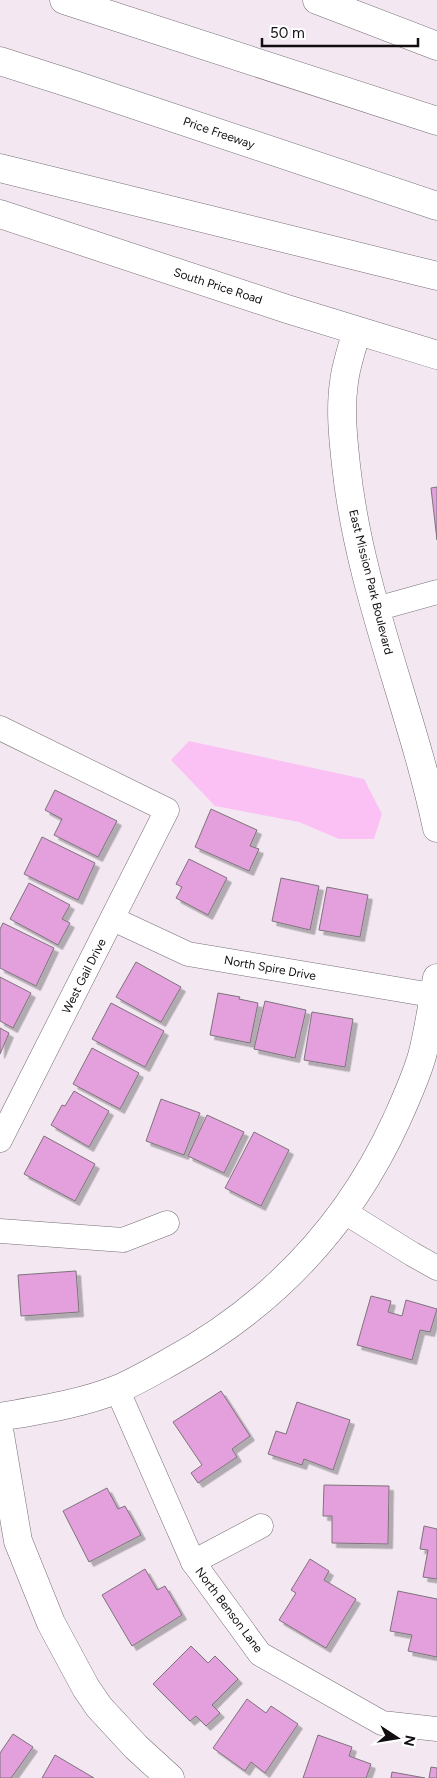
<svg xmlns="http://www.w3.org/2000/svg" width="437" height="1778" viewBox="0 0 437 1778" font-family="Figtree,sans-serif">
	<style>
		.green { fill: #fbc1f4 }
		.building { fill: #e3a0dc; stroke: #7d737b; filter: url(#shadow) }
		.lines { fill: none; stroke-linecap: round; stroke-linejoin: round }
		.street-casing { stroke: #776e76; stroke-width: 25 }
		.secondary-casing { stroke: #776e76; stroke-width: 29 }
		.highway-casing { stroke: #776e76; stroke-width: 29 }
		.street { stroke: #fff; stroke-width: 24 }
		.secondary { stroke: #fff; stroke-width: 28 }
		.highway { stroke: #fff; stroke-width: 28 }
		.labels { text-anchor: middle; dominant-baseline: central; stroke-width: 4; stroke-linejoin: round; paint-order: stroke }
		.street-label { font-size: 12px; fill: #110d10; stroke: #fff }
	</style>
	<defs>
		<filter id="shadow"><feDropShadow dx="4.5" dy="4.5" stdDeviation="0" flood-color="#0004"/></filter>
	</defs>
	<rect width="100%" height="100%" fill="#f3e8f1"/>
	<path class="green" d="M189 741 364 779 382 814 374 839H339L299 822 215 806 171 760Z"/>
	<g class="building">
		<path d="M437 487V540L431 488Z"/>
		<path d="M55 790 117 821 98 857 54 835 62 819 45 810Z"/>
		<path d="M211 809 257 830 250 846 259 849 249 871 195 847Z"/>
		<path d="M42 837 95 863 78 900 24 874Z"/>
		<path d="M189 859 227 878 208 915 176 898 182 887 176 884Z"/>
		<path d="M281 878 319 886 310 930 272 921Z"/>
		<path d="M29 883 70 905 62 919 70 923 58 945 10 919Z"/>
		<path d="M327 887 368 895 360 937 319 930Z"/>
		<path d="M3 923 54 948 36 986 0 968V929Z"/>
		<path d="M136 962 181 987 161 1022 116 997Z"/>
		<path d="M0 977 31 993 13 1028 0 1021Z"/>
		<path d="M218 993 240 997 239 999 258 1003 250 1043 210 1035Z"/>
		<path d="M265 1001 306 1010 295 1058 254 1049Z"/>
		<path d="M111 1003 164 1031 145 1067 92 1039Z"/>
		<path d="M312 1012 353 1019 345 1067 304 1060Z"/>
		<path d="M0 1028 9 1033 0 1054Z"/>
		<path d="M92 1048 139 1073 120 1109 73 1084Z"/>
		<path d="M74 1091 109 1111 89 1147 51 1125 62 1105 65 1106Z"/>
		<path d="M161 1099 200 1113 184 1155 146 1141Z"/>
		<path d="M207 1115 244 1132 224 1173 188 1156Z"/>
		<path d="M254 1132 289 1150 261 1206 225 1188Z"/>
		<path d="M44 1136 95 1164 75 1201 24 1174Z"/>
		<path d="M76 1271 79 1312 21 1316 18 1275Z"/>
		<path d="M371 1296 391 1301 388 1312 402 1316 406 1300 437 1309 430 1332 420 1330 412 1360 357 1345Z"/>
		<path d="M221 1391 250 1436 232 1449 237 1457 198 1483 191 1473 202 1465 173 1422Z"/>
		<path d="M297 1402 350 1420 333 1470 304 1459 302 1465 268 1454 276 1431 286 1434Z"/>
		<path d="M324 1485 389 1486 388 1544 332 1543V1516H323Z"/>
		<path d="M107 1488 118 1509 125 1506 141 1535 89 1562 63 1511Z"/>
		<path d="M424 1526 437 1529V1579L423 1577 428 1550 420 1549Z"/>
		<path d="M310 1559 329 1571 324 1580 356 1599 326 1648 279 1620 296 1593 291 1590Z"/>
		<path d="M145 1569 157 1590 165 1586 182 1615 132 1646 102 1595Z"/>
		<path d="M398 1591 437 1599V1657L408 1651 412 1635 390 1631Z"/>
		<path d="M191 1646 208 1663 215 1656 238 1679 212 1705 220 1713 206 1726 196 1716 190 1721 153 1684Z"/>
		<path d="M247 1699 266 1713 271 1706 298 1724 265 1773 251 1762 245 1771 213 1748Z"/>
		<path d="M13 1734 33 1747 11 1778H0V1753Z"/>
		<path d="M318 1735 352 1747 349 1756 371 1764 366 1778H303Z"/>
		<path d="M55 1755 94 1778H42Z"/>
		<path d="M431 1767 437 1768V1778H429Z"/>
		<path d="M392 1772 425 1778H391Z"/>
	</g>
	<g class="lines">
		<g class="street-casing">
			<g id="street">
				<path d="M376 609 437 592"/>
				<path d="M0 728 167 810 0 1140"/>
				<path d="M113 919 188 954 437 996"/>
				<path d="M343 1211 412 1254 437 1268"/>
				<path d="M0 1231 123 1240 167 1223"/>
				<path d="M117 1389 193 1562 260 1654 382 1723 437 1729"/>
				<path d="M193 1562 261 1526"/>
			</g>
		</g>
		<g class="secondary-casing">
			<g id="secondary">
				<path d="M0 214 287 309 437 355"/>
				<path d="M357 331C352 348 346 365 344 382 340 409 343 438 346 465 359 590 411 706 437 828"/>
				<path d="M0 1417C39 1410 81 1404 118 1389 135 1382 152 1372 168 1363 271 1307 348 1227 397 1119 406 1099 416 1077 422 1056 429 1030 432 1004 437 978"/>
				<path d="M0 1435 18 1541 51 1623 86 1688 99 1707 136 1747 170 1778"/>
			</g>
		</g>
		<g class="highway-casing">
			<g id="highway">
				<path d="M64 0 437 121"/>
				<path d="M317 0 437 46"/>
				<path d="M0 61 75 85 437 206"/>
				<path d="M0 168 437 276"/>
			</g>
		</g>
		<use href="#street" class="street"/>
		<use href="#secondary" class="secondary"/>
		<use href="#highway" class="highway"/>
	</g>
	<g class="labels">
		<g class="street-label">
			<text transform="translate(219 133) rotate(19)">Price Freeway</text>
			<text transform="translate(218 286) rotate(18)">South Price Road</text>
			<text transform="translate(371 582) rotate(76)">East Mission Park Boulevard</text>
			<text transform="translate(270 968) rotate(10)">North Spire Drive</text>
			<text transform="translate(84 976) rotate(-63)">West Gail Drive</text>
			<text transform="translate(229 1610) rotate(53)">North Benson Lane</text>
		</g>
	</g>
	<g transform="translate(397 1738) rotate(102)" stroke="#ffffff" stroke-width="4" paint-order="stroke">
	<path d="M0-4L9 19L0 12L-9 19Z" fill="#110d10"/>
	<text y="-8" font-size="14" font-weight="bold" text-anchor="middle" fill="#110d10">N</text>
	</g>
	<path d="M262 38v8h156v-8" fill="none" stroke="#110d10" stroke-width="2.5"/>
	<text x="270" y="38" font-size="15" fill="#110d10" stroke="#ffffff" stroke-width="4" paint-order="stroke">50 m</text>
</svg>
